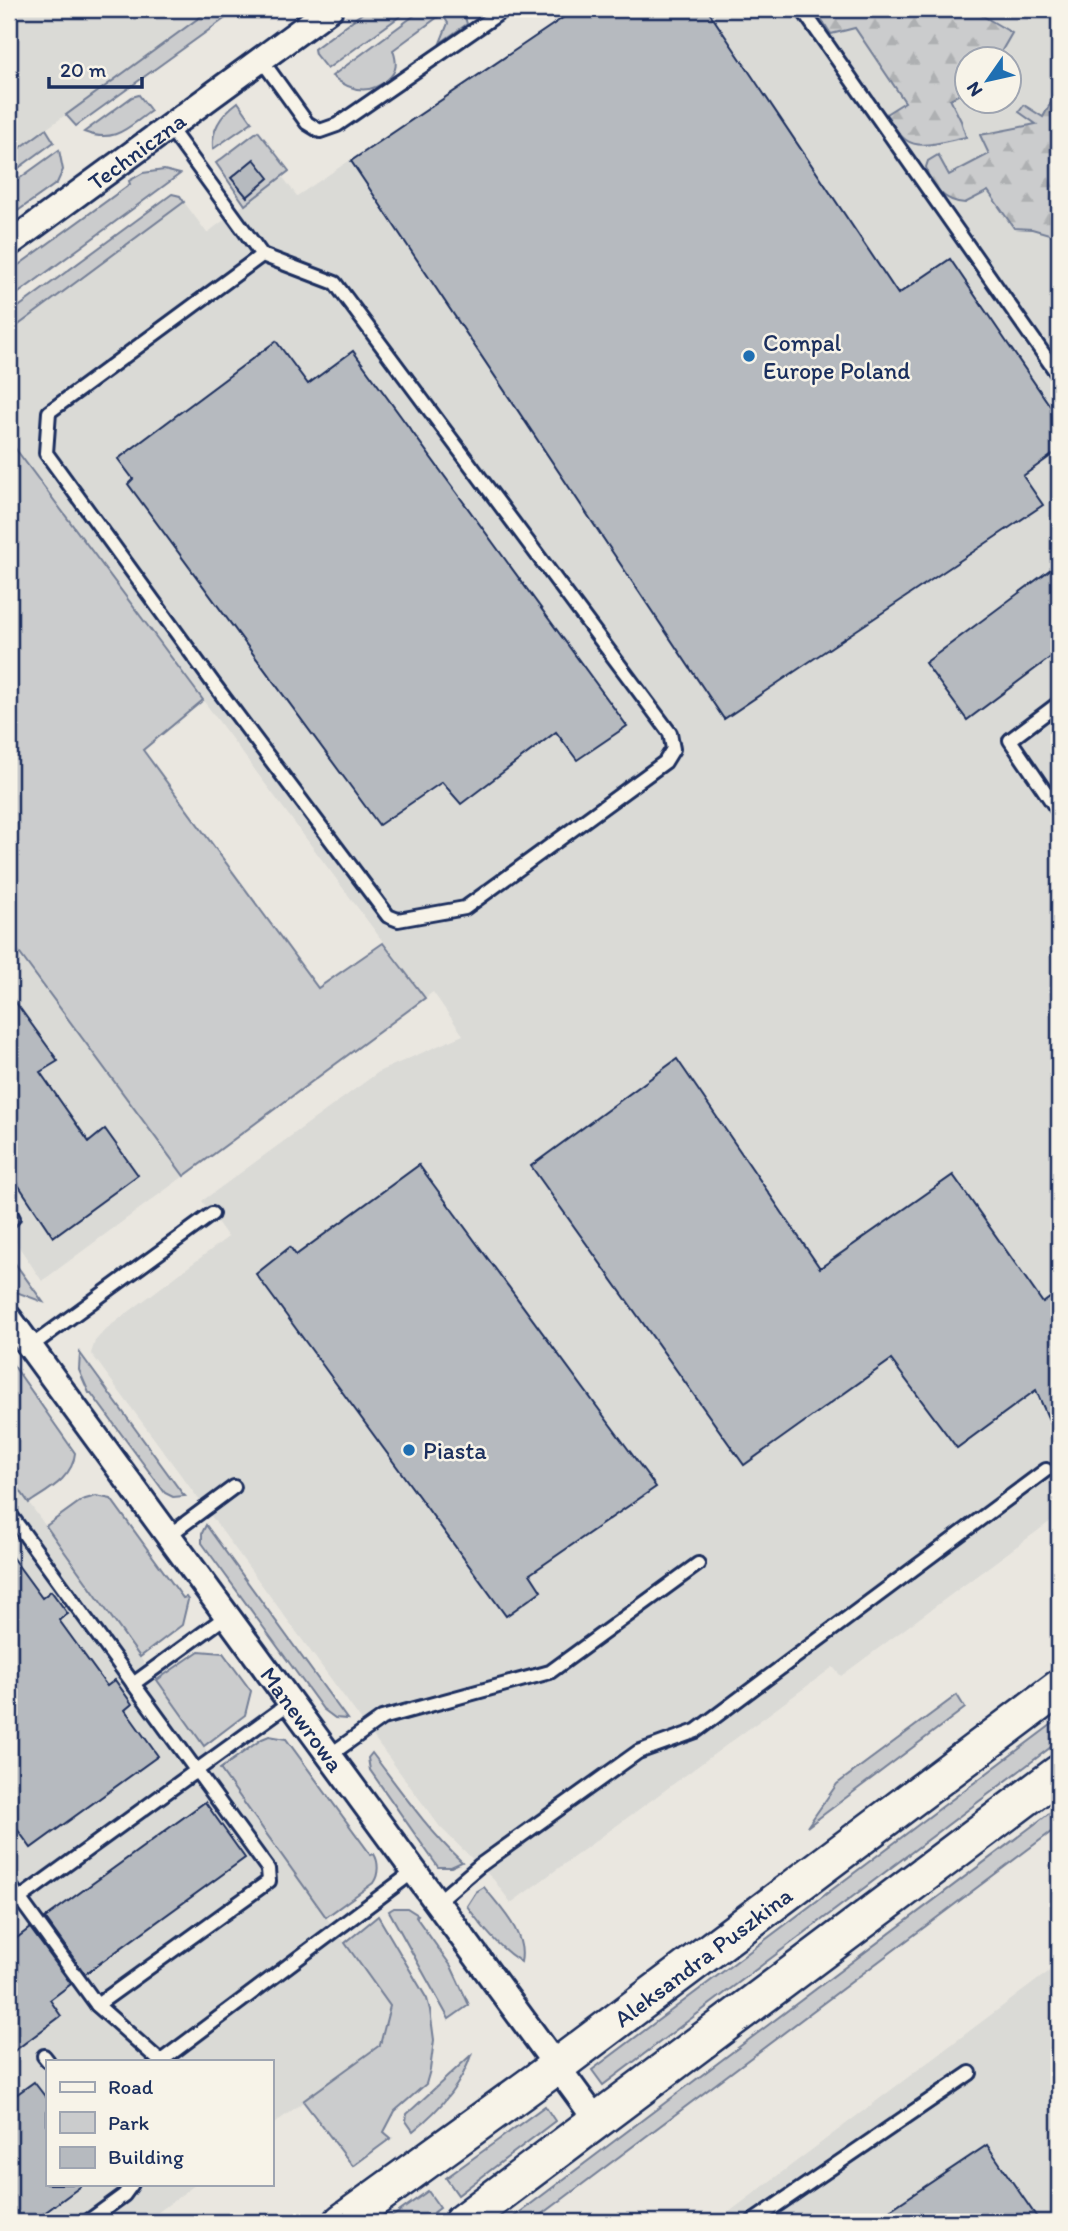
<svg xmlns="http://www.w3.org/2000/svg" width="1068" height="2231" viewBox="0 0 1068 2231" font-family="Itim,sans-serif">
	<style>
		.built { fill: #dadad6; fill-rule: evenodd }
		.green { fill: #cbcccd; stroke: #737e96; stroke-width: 2 }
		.forest { fill: url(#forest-firs); stroke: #737e96; stroke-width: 2 }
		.building { fill: #b6babf; stroke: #1b2f5e; stroke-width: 2 }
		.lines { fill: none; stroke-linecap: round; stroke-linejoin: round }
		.service-casing { stroke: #1b2f5e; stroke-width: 18 }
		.minor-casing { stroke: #1b2f5e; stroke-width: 30 }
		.secondary-casing { stroke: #1b2f5e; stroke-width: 40 }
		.service { stroke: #f7f3e8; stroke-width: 12 }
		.minor { stroke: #f7f3e8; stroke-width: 24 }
		.secondary { stroke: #f7f3e8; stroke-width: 35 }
		.poi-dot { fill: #1f6fb2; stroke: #f7f3e8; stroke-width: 2.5 }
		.labels { text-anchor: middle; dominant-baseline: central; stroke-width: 5; stroke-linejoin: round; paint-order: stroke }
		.street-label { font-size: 24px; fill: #1b2f5e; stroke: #f7f3e8 }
		.poi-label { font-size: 24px; fill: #1b2f5e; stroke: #f7f3e8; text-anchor: start }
	</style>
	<defs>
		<pattern id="forest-firs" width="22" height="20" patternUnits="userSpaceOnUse" patternTransform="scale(1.75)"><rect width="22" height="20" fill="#cbcccd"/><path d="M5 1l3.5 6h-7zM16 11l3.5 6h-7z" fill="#aeb0b2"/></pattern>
	</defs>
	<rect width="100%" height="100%" fill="#eae7e0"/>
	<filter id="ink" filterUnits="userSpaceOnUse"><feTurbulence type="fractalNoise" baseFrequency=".0143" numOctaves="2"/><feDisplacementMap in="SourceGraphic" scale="14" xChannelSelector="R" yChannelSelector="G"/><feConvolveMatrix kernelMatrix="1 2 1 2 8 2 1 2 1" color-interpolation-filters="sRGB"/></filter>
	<g filter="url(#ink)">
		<g class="built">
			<path d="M9 9H211L9 156Z"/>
			<path d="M574 9H1059V1515L841 1676 833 1667 511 1903 494 1880 440 1827 91 1353 95 1341 106 1329 228 1237 202 1201 380 1071 463 1035 433 992 425 998 9 440V332L184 202 207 233 282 176 297 196ZM967 60H1009V102H967Z"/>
			<path d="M9 939 184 1176 42 1281 9 1232Z"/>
			<path d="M9 1475 390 2006 380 2045 271 2126V2061H47V2184H196L145 2222H9Z"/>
			<path d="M1059 1964V2222H716L980 2023Z"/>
		</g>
		<g class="green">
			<path d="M211 9H238L76 126 66 115Z"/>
			<path d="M368 9H410L327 69 315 54 314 49Z"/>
			<path d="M423 9H463L467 24 440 43 448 23 442 14 393 50C397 62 398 71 387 80 369 95 350 91 332 76Z"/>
			<path d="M139 95 151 111C127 128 115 144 84 132L132 97Z"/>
			<path d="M238 102 252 122 213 149C211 129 223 113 238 102Z"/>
			<path d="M46 129 54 142 9 175V156Z"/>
			<path d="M258 131 289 171 245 205 216 163Z"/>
			<path d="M59 150 63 170 57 183 9 217V186Z"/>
			<path d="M164 170 180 174 9 300V272L130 184 129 181 143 173Z"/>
			<path d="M172 194 180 196 184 202 9 332V314Z"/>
			<path d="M9 440 203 700 143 750 318 988 383 943 425 998 184 1176 9 939Z"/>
			<path d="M9 1255 43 1302 16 1292 17 1289 9 1279Z"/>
			<path d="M80 1353 182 1493 185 1496 173 1497 165 1493 91 1393H89L79 1370Z"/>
			<path d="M9 1359 75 1453C73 1478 48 1490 29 1503L9 1475Z"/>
			<path d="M96 1496 111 1499 183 1598 186 1597 188 1600 182 1625 140 1657 46 1526 82 1500Z"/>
			<path d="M206 1525 347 1719 335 1718 323 1709 202 1543V1533Z"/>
			<path d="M199 1651 223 1653 251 1691 245 1715 204 1746 157 1680Z"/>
			<path d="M957 1695 965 1708 807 1827 837 1784Z"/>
			<path d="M1059 1719V1741L603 2085 592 2070Z"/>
			<path d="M269 1736 286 1739 371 1855 374 1854C379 1862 379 1875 373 1883L326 1917 220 1769 262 1739Z"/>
			<path d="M372 1753C401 1791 427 1829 462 1862L451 1867H438L370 1770 368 1758Z"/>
			<path d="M1056 1808 1059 1809V1826L532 2222H507Z"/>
			<path d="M484 1887C500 1908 527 1933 521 1962 498 1947 483 1928 467 1906L476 1892Z"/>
			<path d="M394 1908H407L418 1915 416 1917 451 1966 469 2005 449 2019 389 1911Z"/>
			<path d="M378 1916 427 1999 430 2010 434 2040 430 2070 426 2084 395 2111 384 2132 391 2138 353 2166 303 2101 380 2045 390 2006 345 1943Z"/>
			<path d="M471 2055C461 2087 438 2111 413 2131L406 2121 407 2114Z"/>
			<path d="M545 2106 555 2121 458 2195 446 2178Z"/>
			<path d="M428 2191 440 2208 421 2222H385Z"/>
		</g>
		<g class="forest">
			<path d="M815 9H971L1012 33 997 59 967 60 966 91 950 99 961 121 966 137C949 140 921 151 906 140 897 134 892 122 886 114L905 102 855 28 831 34Z"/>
			<path d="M1059 88V237L1032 229 1014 228 988 191 965 203C945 202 929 186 926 167L928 161 938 155 949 175 989 154 980 135 1036 124 1019 112 1024 105 1043 117Z"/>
		</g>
		<g class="building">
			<path d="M576 9H707L898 294 950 259 1059 419V450L1023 476 1043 505 724 719 351 161Z"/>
			<path d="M254 159 269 178 247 197 231 178Z"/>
			<path d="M276 341 308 384 353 351 627 726 577 760 556 732 461 804 442 782 379 825 128 484 133 479 118 459Z"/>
			<path d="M1059 563V651L967 720 925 663Z"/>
			<path d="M9 993 58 1061 40 1072 89 1142 105 1129 138 1175 53 1237 9 1171Z"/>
			<path d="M677 1059 820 1268 953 1175 1043 1303 1059 1291V1443L1036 1390 957 1448 891 1360 744 1465 531 1166Z"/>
			<path d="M419 1165 656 1487 530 1574 541 1591 506 1616 256 1274 290 1247 296 1255Z"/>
			<path d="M9 1553 42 1598 51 1591 68 1614 59 1620 107 1686 115 1680 132 1704 125 1710 158 1756 31 1848 9 1818Z"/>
			<path d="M205 1802 245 1858 85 1974 45 1918Z"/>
			<path d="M30 1928 71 1984 50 2000 61 2016 9 2055V1944Z"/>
			<path d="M34 2082 47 2099V2184H84L32 2222H9V2100Z"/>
			<path d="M987 2145 1040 2222H872Z"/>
		</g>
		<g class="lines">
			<g class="service-casing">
				<g id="service">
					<path d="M802 9 1059 376"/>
					<path d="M261 59 307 123 320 131 337 125 505 9"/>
					<path d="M169 127 262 255 335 283 670 733 673 749 665 762 465 908 398 920 388 916 213 683 46 453 49 412 262 255"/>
					<path d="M1059 703 1010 740 1059 812"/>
					<path d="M9 1213 13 1218 9 1221"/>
					<path d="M30 1347 212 1214"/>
					<path d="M9 1513 268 1869 269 1881 97 2005"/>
					<path d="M168 1536 234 1487"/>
					<path d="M133 1684 228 1615"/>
					<path d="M330 1755 382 1718 550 1672 698 1564"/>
					<path d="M9 1884 97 2005 160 2061"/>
					<path d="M19 1899 291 1702"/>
					<path d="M436 1903 479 1866 638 1752 696 1731 1046 1470"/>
					<path d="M44 2056 48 2061"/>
					<path d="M161 2061 413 1872"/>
					<path d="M87 2222 124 2195 132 2184"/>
					<path d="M752 2222 970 2073"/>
				</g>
			</g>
			<g class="minor-casing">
				<g id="minor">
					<path id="s1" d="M9 244 330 9"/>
					<path id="s2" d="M9 1318 597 2121"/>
				</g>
			</g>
			<g class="secondary-casing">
				<g id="secondary">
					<path id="s3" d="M342 2222 557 2066 1059 1688"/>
					<path d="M462 2222 1059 1773"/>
				</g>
			</g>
			<use href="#service" class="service"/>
			<use href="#minor" class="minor"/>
			<use href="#secondary" class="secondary"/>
		</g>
	</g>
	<g class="poi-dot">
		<circle cx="749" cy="356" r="7"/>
		<circle cx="409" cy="1450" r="7"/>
	</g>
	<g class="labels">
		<g class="street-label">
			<text stroke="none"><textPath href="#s1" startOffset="158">Techniczna</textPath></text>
			<text stroke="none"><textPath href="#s2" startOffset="497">Manewrowa</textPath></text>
			<text stroke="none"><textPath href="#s3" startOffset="448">Aleksandra Puszkina</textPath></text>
		</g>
		<g class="poi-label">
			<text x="763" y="342">Compal<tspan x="763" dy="28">Europe Poland</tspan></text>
			<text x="423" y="1450">Piasta</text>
		</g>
	</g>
	<rect width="1068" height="2231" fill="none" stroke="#f7f3e8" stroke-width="35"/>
	<rect x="18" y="18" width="1033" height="2196" fill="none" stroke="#1b2f5e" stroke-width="2.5" filter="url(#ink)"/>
	<rect x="46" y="2060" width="228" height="126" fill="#f7f3e8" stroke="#9fa5b1" stroke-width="2"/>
	<rect x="60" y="2082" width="35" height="10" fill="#f7f3e8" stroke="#9fa5b1" stroke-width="2"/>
	<text x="108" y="2094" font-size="21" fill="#1b2f5e">Road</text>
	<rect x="60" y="2112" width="35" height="21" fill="#cbcccd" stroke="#9fa5b1" stroke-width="2"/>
	<text x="108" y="2130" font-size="21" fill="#1b2f5e">Park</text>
	<rect x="60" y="2147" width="35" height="21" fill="#b6babf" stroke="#9fa5b1" stroke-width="2"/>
	<text x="108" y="2164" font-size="21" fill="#1b2f5e">Building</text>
	<g transform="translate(988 80) rotate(236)"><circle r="33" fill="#f7f3e8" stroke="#9fa5b1" stroke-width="2"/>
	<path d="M0-5L12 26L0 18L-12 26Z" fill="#1f6fb2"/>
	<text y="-10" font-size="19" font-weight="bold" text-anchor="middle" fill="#1b2f5e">N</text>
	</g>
	<path d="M49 77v10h93v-10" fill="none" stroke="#1b2f5e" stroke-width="3.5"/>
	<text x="60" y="77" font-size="21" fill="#1b2f5e" stroke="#f7f3e8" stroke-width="5" paint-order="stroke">20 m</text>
</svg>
